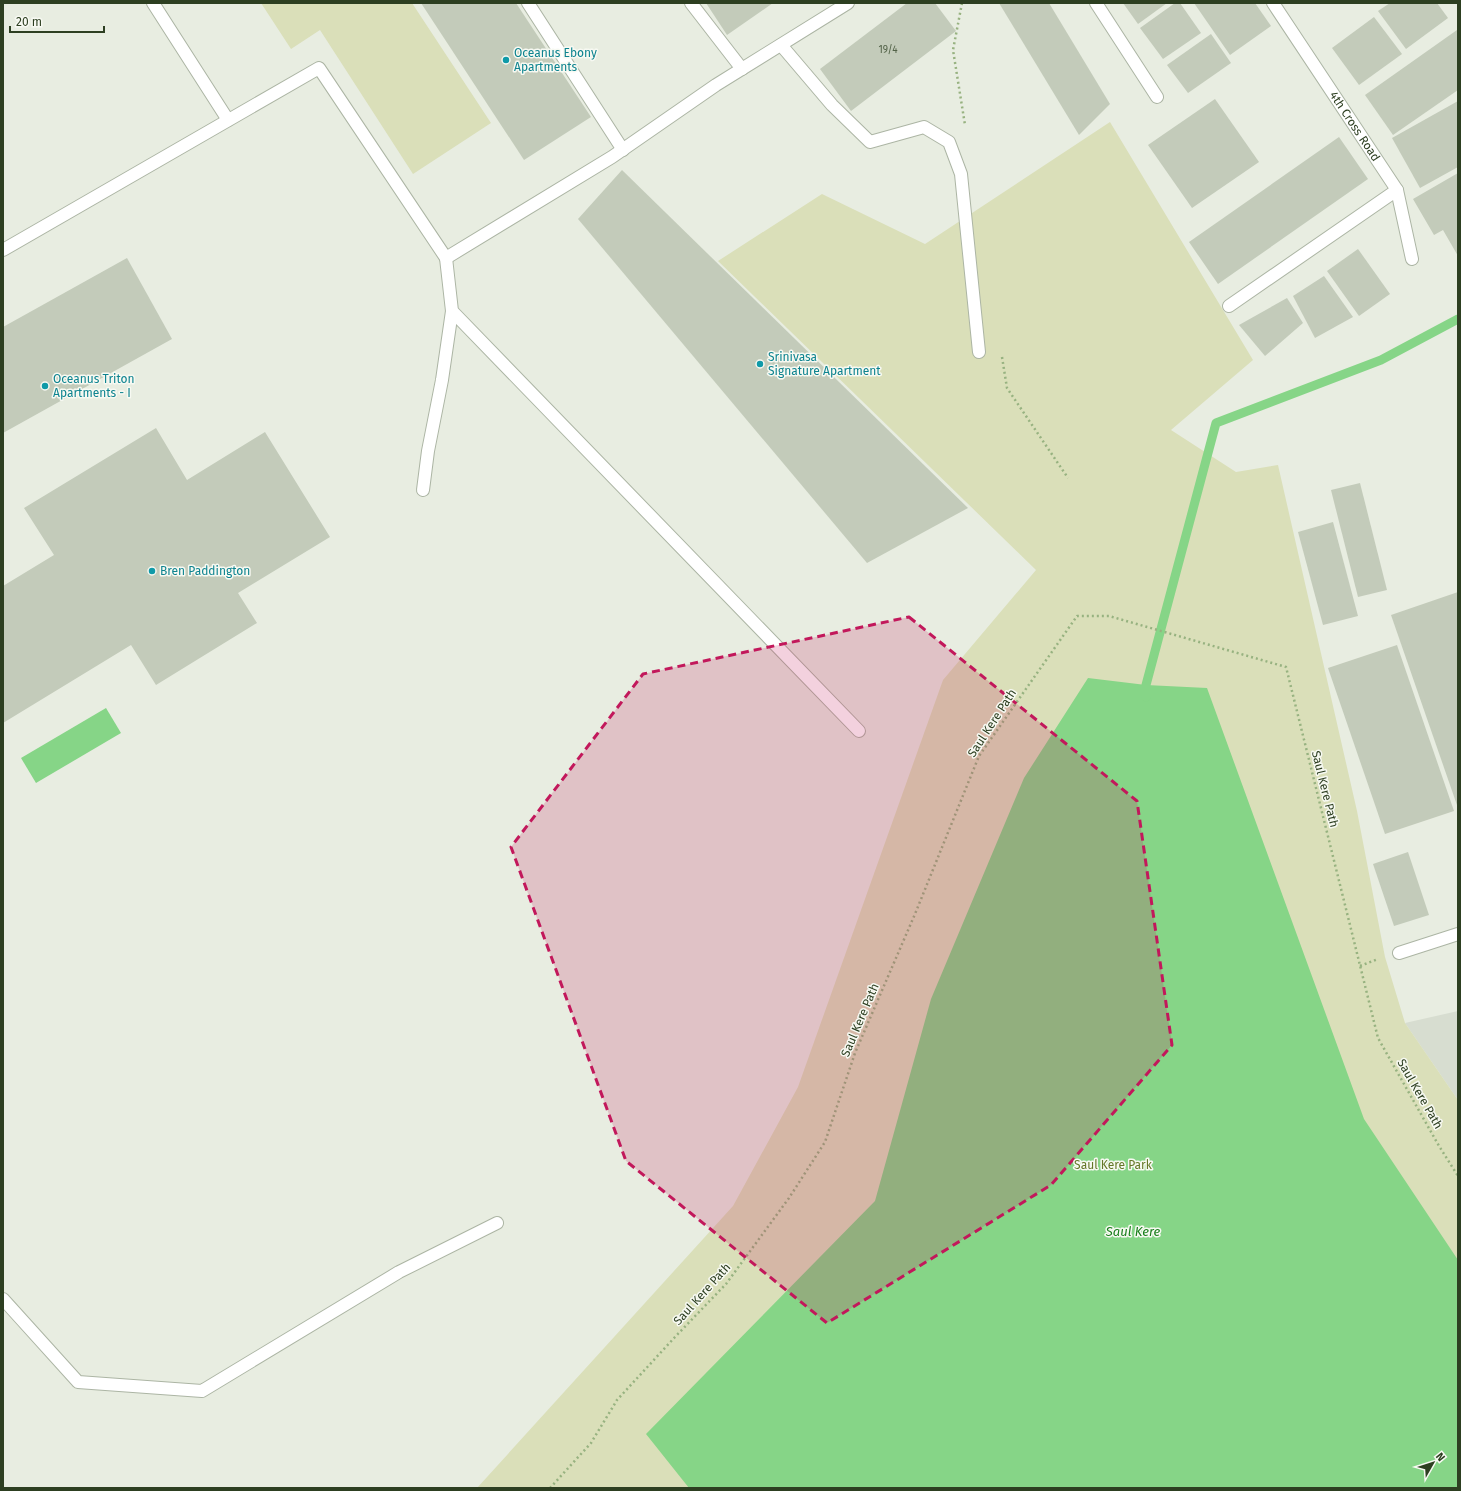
<svg xmlns="http://www.w3.org/2000/svg" width="1461" height="1491" viewBox="0 0 1461 1491" font-family="'Fira Sans',sans-serif">
	<style>
		.built { fill: #d7ddd0 }
		.green { fill: #dadfb9 }
		.water { fill: #86d587 }
		.lines { fill: none; stroke-linecap: round; stroke-linejoin: round }
		.stream { stroke: #86d587; stroke-width: 9 }
		.building { fill: #c3cbba }
		.lane-casing { stroke: #acb5a4; stroke-width: 14 }
		.street-casing { stroke: #acb5a4; stroke-width: 14 }
		.path { stroke: #97b280; stroke-width: 2.5; stroke-dasharray: 2 3; stroke-linecap: butt }
		.lane { stroke: #fff; stroke-width: 12 }
		.street { stroke: #fff; stroke-width: 12 }
		.marked { fill: #c2185b; fill-opacity: 0.2; stroke: #c2185b; stroke-width: 3; stroke-dasharray: 8 5; stroke-linejoin: round }
		.culture-dot { fill: #0f9aa8; stroke: #f7f9f2; stroke-width: 1.5 }
		.labels { text-anchor: middle; dominant-baseline: central; stroke-width: 3; stroke-linejoin: round; paint-order: stroke }
		.number-label { font-size: 10px; fill: #526247 }
		.culture-label { font-size: 12px; fill: #0d838f; stroke: #f7f9f2; text-anchor: start }
		.street-label { font-size: 12px; fill: #2d3f21; stroke: #f7f9f2 }
		.park-label { font-size: 12px; fill: #647828; stroke: #f7f9f2 }
		.water-label { font-size: 13px; font-style: italic; fill: #177e1a; stroke: #f7f9f2 }
	</style>
	<rect width="100%" height="100%" fill="#e8ede1"/>
	<path class="built" d="M1458 1011V1100L1405 1023Z"/>
	<g class="green">
		<path d="M261 3H412L491 123 413 174 320 30 291 49Z"/>
		<path d="M1110 122 1253 360 1171 430 1236 472 1278 465 1357 811 1385 957 1405 1023 1458 1100V1488H477L733 1206 798 1087 943 680 1036 570 718 261 822 194 925 244Z"/>
	</g>
	<g class="water">
		<path d="M1088 678 1146 685 1207 688 1364 1119 1458 1260V1488H689L646 1434 875 1201 931 999 1024 778Z"/>
		<path d="M106 708 121 733 36 783 21 758Z"/>
	</g>
	<g class="lines">
		<path class="stream" d="M1146 697V685L1216 423 1381 360 1458 319"/>
	</g>
	<g class="building">
		<path d="M421 3H516L591 117 524 160Z"/>
		<path d="M706 3H773L727 35Z"/>
		<path d="M907 3H935L956 31 851 111 820 69Z"/>
		<path d="M999 3H1049L1110 104 1079 135Z"/>
		<path d="M1123 3H1167L1138 24Z"/>
		<path d="M1175 3H1180L1201 33 1163 59 1140 28Z"/>
		<path d="M1194 3H1255L1271 26 1230 55Z"/>
		<path d="M1390 3H1437L1448 18 1406 49 1378 11Z"/>
		<path d="M1374 17 1402 54 1359 85 1332 48Z"/>
		<path d="M1457 30 1458 90 1393 135 1365 95Z"/>
		<path d="M1211 34 1231 63 1188 93 1167 65Z"/>
		<path d="M1215 99 1259 162 1192 208 1148 145Z"/>
		<path d="M1458 101V167L1420 188 1392 138Z"/>
		<path d="M1339 137 1368 179 1218 284 1189 242Z"/>
		<path d="M622 170 968 508 867 563 578 219Z"/>
		<path d="M1458 173V256L1443 230 1434 235 1413 199Z"/>
		<path d="M1358 249 1390 294 1359 316 1327 271Z"/>
		<path d="M127 258 172 339 3 433V327Z"/>
		<path d="M1324 276 1353 317 1315 338 1293 296Z"/>
		<path d="M1287 298 1303 323 1265 356 1239 325Z"/>
		<path d="M156 428 187 480 265 432 330 537 238 593 257 623 156 685 131 645 3 723V586L54 555 24 508Z"/>
		<path d="M1360 483 1387 590 1358 597 1331 490Z"/>
		<path d="M1333 522 1358 616 1323 625 1298 532Z"/>
		<path d="M1458 592V808L1391 615Z"/>
		<path d="M1397 645 1454 811 1385 834 1328 668Z"/>
		<path d="M1408 852 1429 915 1394 926 1373 864Z"/>
	</g>
	<g class="lines">
		<g class="lane-casing">
			<g id="lane">
				<path d="M446 258 452 311 859 731"/>
				<path d="M423 490 428 451 442 380 452 311"/>
				<path d="M3 1299 78 1382 202 1391 399 1272 497 1223"/>
			</g>
		</g>
		<g class="street-casing">
			<g id="street">
				<path d="M153 3 228 120"/>
				<path d="M528 3 623 150"/>
				<path d="M691 3 742 69"/>
				<path d="M1096 3 1157 97"/>
				<path id="s1" d="M1273 3 1397 190 1412 259"/>
				<path d="M781 45 832 105 870 142 924 127 949 142 961 174 979 352"/>
				<path d="M3 250 319 68 446 258 612 157 716 85 848 3"/>
				<path d="M1229 306 1397 190"/>
				<path d="M1399 953 1458 934"/>
			</g>
		</g>
		<g class="path">
			<path d="M962 3 953 50 965 125"/>
			<path d="M1002 357 1007 388 1068 478"/>
			<path d="M1360 966 1378 959"/>
			<path d="M550 1488 591 1443 617 1400 675 1337 726 1284 789 1198 825 1142 855 1053 915 914 979 756 1077 616H1109L1286 667 1378 1038 1439 1146 1458 1176"/>
		</g>
		<use href="#lane" class="lane"/>
		<use href="#street" class="street"/>
	</g>
	<path class="marked" d="M909 617 1137 801 1172 1045 1051 1185 827 1323 626 1161 511 847 643 674Z"/>
	<g class="culture-dot">
		<circle cx="506" cy="60" r="4"/>
		<circle cx="760" cy="364" r="4"/>
		<circle cx="45" cy="386" r="4"/>
		<circle cx="152" cy="571" r="4"/>
	</g>
	<g class="labels">
		<g class="number-label">
			<text x="888" y="50">19/4</text>
		</g>
		<g class="culture-label">
			<text x="514" y="53">Oceanus Ebony<tspan x="514" dy="14">Apartments</tspan></text>
			<text x="768" y="357">Srinivasa<tspan x="768" dy="14">Signature Apartment</tspan></text>
			<text x="53" y="379">Oceanus Triton<tspan x="53" dy="14">Apartments - I</tspan></text>
			<text x="160" y="571">Bren Paddington</text>
		</g>
		<g class="street-label">
			<text stroke="none"><textPath href="#s1" startOffset="148">4th Cross Road</textPath></text>
			<text transform="translate(992 723) rotate(-57)">Saul Kere Path</text>
			<text transform="translate(1325 789) rotate(76)">Saul Kere Path</text>
			<text transform="translate(860 1020) rotate(-67)">Saul Kere Path</text>
			<text transform="translate(1420 1094) rotate(60)">Saul Kere Path</text>
			<text transform="translate(702 1294) rotate(-48)">Saul Kere Path</text>
		</g>
		<g class="park-label">
			<text x="1113" y="1165">Saul Kere Park</text>
		</g>
		<g class="water-label">
			<text x="1133" y="1231">Saul Kere</text>
		</g>
	</g>
	<rect width="1461" height="1491" fill="none" stroke="#2d3f21" stroke-width="8"/>
	<g transform="translate(1433 1463) rotate(51)" stroke="#f7f9f2" stroke-width="3" paint-order="stroke">
	<path d="M0-3L7 15L0 10L-7 15Z" fill="#2d3f21"/>
	<text y="-6" font-size="11" font-weight="bold" text-anchor="middle" fill="#2d3f21">N</text>
	</g>
	<path d="M10 26v6h94v-6" fill="none" stroke="#2d3f21" stroke-width="2"/>
	<text x="16" y="26" font-size="12" fill="#2d3f21" stroke="#f7f9f2" stroke-width="3" paint-order="stroke">20 m</text>
</svg>
